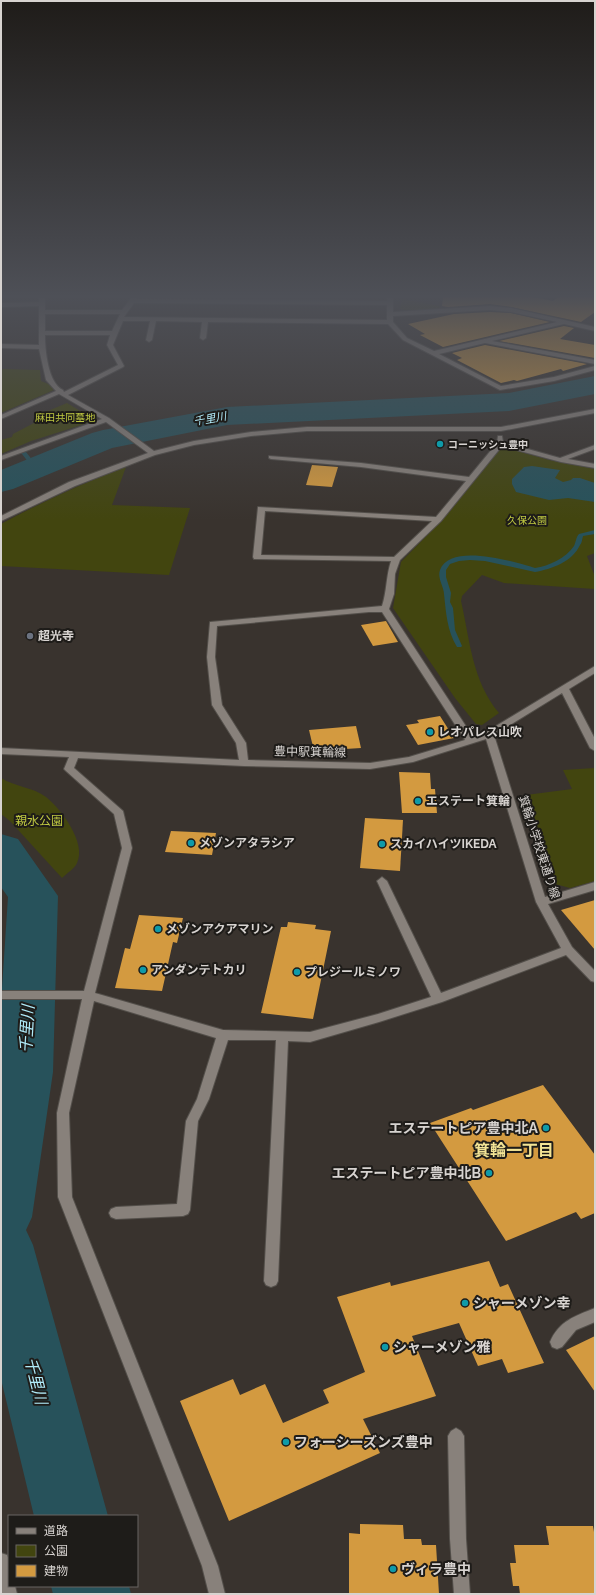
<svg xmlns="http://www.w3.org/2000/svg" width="596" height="1595" viewBox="0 0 596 1595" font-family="Raleway,'Noto Sans JP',sans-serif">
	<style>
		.green { fill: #42450f }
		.water { fill: #27525b }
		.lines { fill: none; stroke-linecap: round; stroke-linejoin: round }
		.stream { fill: #27525b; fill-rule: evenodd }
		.river { fill: #27525b; fill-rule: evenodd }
		.building { fill: #d39a40 }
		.minor-casing { stroke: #534f4a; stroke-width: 2 }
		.minor { fill: #88817b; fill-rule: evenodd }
		.culture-dot { fill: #0f9aa8; stroke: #1e1c19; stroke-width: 1.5 }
		.worship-dot { fill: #6b7280; stroke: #1e1c19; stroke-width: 1.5 }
		.labels { text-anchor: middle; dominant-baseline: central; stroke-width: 4; stroke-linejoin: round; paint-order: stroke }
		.far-park-label { font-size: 10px; fill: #c1ca42; stroke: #1e1c19 }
		.far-poi-label { font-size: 10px; font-weight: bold; fill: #d7d3d0; stroke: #1e1c19; text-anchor: start }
		.far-water-label { font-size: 11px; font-style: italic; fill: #b0ebf9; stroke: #1e1c19 }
		.poi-label { font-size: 12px; font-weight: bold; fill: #d7d3d0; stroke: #1e1c19; text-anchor: start }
		.street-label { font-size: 12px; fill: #d7d3d0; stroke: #1e1c19 }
		.park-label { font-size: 12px; fill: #c1ca42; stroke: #1e1c19 }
		.near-poi-label { font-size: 14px; font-weight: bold; fill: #d7d3d0; stroke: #1e1c19; text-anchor: start }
		.near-water-label { font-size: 16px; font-style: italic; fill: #b0ebf9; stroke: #1e1c19 }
		.near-neighbourhood-label { font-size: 16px; font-weight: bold; fill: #f3e495; stroke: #1e1c19 }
	</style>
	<rect width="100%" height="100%" fill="#39332e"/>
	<g class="green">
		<path d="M402 299 439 306 440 309 408 311 400 309Z"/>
		<path d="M3 369 40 370 41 381 51 385 54 390 1 413V371Z"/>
		<path d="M67 403 92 418 91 422 31 441 1 454V440L12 437 13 434 34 423 43 413Z"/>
		<path d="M507 448 549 460 595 469V553L587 556 595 577V589L504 583 482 575 462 596 461 601C470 640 472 681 499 713L482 725 476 724 455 698 393 608 401 562 447 515 500 449Z"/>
		<path d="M126 467 112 505 190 508 169 575 1 566V524C42 502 83 483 126 467Z"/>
		<path d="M595 768V881L570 888 555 884 526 795 572 789 563 770Z"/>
		<path d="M1 778C15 787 33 787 46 797 61 809 87 843 77 863 75 868 66 874 62 878L10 821 1 814Z"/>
	</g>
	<path class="water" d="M532 466 560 470 555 478 563 482 571 480 573 478H580L595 483V502L568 498 549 500 516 492 512 484V479L524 467Z"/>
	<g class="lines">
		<g class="stream">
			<path d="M24 451 26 452 37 466V468H33L22 454 21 453Z"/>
			<path d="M595 530V534L583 536C582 539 582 543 580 545 572 562 552 569 535 572L485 561 470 560 459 561 450 564 446 570V577L451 593 450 602 453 608 455 630 462 646 461 647H457C447 631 446 612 444 594 444 587 437 578 440 570 450 542 515 562 535 568 549 566 566 558 574 546 576 542 576 537 579 534Z"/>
		</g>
		<g class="river">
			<path d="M595 376V394L509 411 227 425 112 448 13 489 1 492V470L92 433 103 430 227 407 509 393Z"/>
			<path d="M1 834 18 839 58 896 53 1072 32 1217 26 1230 33 1245 108 1516H34L1 1379V1003L8 897 1 887Z"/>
			<path d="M51 1586H129L131 1594H53Z"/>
		</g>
	</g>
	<g class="building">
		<path d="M443 297H533L553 301 558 297H595V312L581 322 511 307 490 304 448 307 442 306Z"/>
		<path d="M490 312 511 313 550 322 443 347 420 335 425 334 408 324 454 314Z"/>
		<path d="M564 326 574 328 560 339 595 345V358L499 341Z"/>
		<path d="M485 345 587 364 563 371 561 369 517 381 514 380 501 383 457 360 462 358 452 353Z"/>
		<path d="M312 465 338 467 332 487 306 485Z"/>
		<path d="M386 621 398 642 373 646 361 625Z"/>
		<path d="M440 716 454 738 418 745 406 725 419 723 417 720Z"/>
		<path d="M356 726 361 748 314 751 309 730Z"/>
		<path d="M399 772 430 773 431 789H435L437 813H402Z"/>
		<path d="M365 818 403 820 400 871 360 868Z"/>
		<path d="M171 831 216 833 212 855 165 852Z"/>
		<path d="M595 900V950L561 910Z"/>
		<path d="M139 915 183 918 177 943 173 942 162 991 115 988 125 948 130 949Z"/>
		<path d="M288 922 316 925 315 929 331 931 313 1019 261 1013 281 927H287Z"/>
		<path d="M543 1085 595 1155V1213L581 1219 576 1212 506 1241 430 1123 471 1108 473 1110Z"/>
		<path d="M489 1261 500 1287 508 1284 544 1363 508 1373 502 1359 478 1366 459 1323 412 1336 436 1396 363 1419 380 1453 229 1521 180 1401 233 1379 240 1395 265 1384 283 1423 329 1403 323 1390 365 1372 337 1297 390 1282 391 1286Z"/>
		<path d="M595 1336V1392L566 1350Z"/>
		<path d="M360 1524 403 1525 404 1539H421L422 1545H436L439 1594H349V1533L360 1534Z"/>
		<path d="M546 1526H593L595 1538V1594H520L519 1586H513L510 1563H516L514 1545H549Z"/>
	</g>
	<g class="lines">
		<g class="minor-casing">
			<g id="minor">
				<path d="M39 297H45V310H122L132 297H138L136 299 387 301V297H393V312L490 306 511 308 595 327V331L564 324 492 341 595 360V364L485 343 439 354 501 386 554 377 595 366V370L554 381 500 390 403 340 388 324 208 322 206 338 203 340 200 338 202 322 156 321 152 340 149 342 146 340 150 321H123L113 345 124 366 123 367 68 395 109 418 154 451 194 441 251 432 307 427H501L595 409V413L501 431H307L251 436 194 445 155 455 75 486 1 521V516L69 482 148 453 106 422 1 460V456L102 419 59 394 1 419V415L56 391 46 380 39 349 1 348V344L39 345V306L1 307V303L39 302ZM134 303 387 305V320L124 317ZM490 310 511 312 557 322 434 351 407 338 393 322V316ZM45 314H120L112 331H45ZM45 335H110L107 345 118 365 64 392 63 390C48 383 45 350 45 335Z"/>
				<path d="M498 436H502L503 442 560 458 595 445V449L568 459 595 464V468L561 462 502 446 441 521 400 560 395 574 394 594 389 609 473 737 486 732 595 666V673L569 689 595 739V751L590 748 562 693 494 735 545 897 595 882V890L548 904 572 947 595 971V982L591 981 566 955 442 1002 379 1022 310 1042 288 1041 278 1281 276 1285 271 1287 266 1285 264 1281 276 1040H228L209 1099 198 1121 190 1210 188 1214 183 1216 116 1219 111 1217 109 1213 111 1209 116 1207 177 1204 186 1121 197 1099 216 1038 94 1001 69 1113 72 1197 218 1566 225 1594H209L202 1566 58 1197 57 1113 82 999H1V991H84L122 848 114 814 66 771 64 769 69 757 1 754V748L239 760 236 743 212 705 207 657 210 622 382 606C387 591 386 576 391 561L254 559 253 557 258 507 436 517 466 481 361 467 271 459 269 458V456L361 463 469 477 497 443ZM265 511 432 521 394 557 261 555ZM369 612H382L465 740 409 757 370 763 248 760 246 743 222 705 215 657 217 626ZM486 739 536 902 561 948 441 993 387 881 382 877 377 881 431 997 378 1014 310 1032 223 1030 95 993 132 848 123 811 74 768 78 758 244 766 370 769 413 762Z"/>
				<path d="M595 1308V1322L576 1330 562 1347 557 1349 552 1347 550 1342C559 1321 575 1316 595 1308Z"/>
				<path d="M456 1428 461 1431 464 1436 466 1539 470 1594H454L450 1539 448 1436 451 1431Z"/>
				<path d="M1 1553 7 1555 9 1560V1586H15L17 1594H1Z"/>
			</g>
		</g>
		<use href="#minor" class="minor"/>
	</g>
	<linearGradient id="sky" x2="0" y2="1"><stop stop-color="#1f1c19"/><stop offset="0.57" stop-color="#4e5057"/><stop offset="1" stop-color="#4e5057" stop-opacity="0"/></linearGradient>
	<rect width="596" height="520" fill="url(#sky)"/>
	<g class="culture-dot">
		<circle cx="440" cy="444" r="4"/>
		<circle cx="430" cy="732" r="4"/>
		<circle cx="418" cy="801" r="4"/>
		<circle cx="191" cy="843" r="4"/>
		<circle cx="382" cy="844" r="4"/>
		<circle cx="158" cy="929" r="4"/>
		<circle cx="143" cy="970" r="4"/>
		<circle cx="297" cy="972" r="4"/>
		<circle cx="546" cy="1128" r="4"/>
		<circle cx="489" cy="1173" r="4"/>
		<circle cx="465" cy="1303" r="4"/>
		<circle cx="385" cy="1347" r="4"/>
		<circle cx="286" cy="1442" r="4"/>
		<circle cx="393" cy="1569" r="4"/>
	</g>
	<circle class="worship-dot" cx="30" cy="636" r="4"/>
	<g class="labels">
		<g class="far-park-label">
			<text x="65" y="417">麻田共同墓地</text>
			<text x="527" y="520">久保公園</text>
		</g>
		<g class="far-poi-label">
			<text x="448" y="444">コーニッシュ豊中</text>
		</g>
		<g class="far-water-label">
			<text transform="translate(210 419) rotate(-10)">千里川</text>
		</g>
		<g class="poi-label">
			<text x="38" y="636">超光寺</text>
			<text x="438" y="732">レオパレス山吹</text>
			<text x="426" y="801">エステート箕輪</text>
			<text x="199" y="843">メゾンアタラシア</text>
			<text x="390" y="844">スカイハイツIKEDA</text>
			<text x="166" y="929">メゾンアクアマリン</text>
			<text x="151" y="970">アンダンテトカリ</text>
			<text x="305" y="972">プレジールミノワ</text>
		</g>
		<g class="street-label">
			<text transform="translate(310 752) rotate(1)">豊中駅箕輪線</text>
			<text transform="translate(539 847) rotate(72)">箕輪小学校東通り線</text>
		</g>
		<g class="park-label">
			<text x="39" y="821">親水公園</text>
		</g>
		<g class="near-poi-label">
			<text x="538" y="1128" text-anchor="end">エステートピア豊中北A</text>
			<text x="481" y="1173" text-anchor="end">エステートピア豊中北B</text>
			<text x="473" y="1303">シャーメゾン幸</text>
			<text x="393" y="1347">シャーメゾン雅</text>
			<text x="294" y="1442">フォーシーズンズ豊中</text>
			<text x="401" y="1569">ヴィラ豊中</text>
		</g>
		<g class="near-water-label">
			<text transform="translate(27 1029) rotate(-87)">千里川</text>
			<text transform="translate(36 1381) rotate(76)">千里川</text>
		</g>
		<g class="near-neighbourhood-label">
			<text x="514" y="1150">箕輪一丁目</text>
		</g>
	</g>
	<rect width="596" height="1595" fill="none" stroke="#d7d3d0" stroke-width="4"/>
	<rect x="8" y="1515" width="130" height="72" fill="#1e1c19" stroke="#686562"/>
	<rect x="16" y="1528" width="20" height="6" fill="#88817b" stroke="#686562"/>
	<text x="44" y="1535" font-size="12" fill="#d7d3d0">道路</text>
	<rect x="16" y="1545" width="20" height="12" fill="#42450f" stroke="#686562"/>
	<text x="44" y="1555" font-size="12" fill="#d7d3d0">公園</text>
	<rect x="16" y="1565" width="20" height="12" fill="#d39a40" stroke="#686562"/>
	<text x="44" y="1575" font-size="12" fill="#d7d3d0">建物</text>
</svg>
